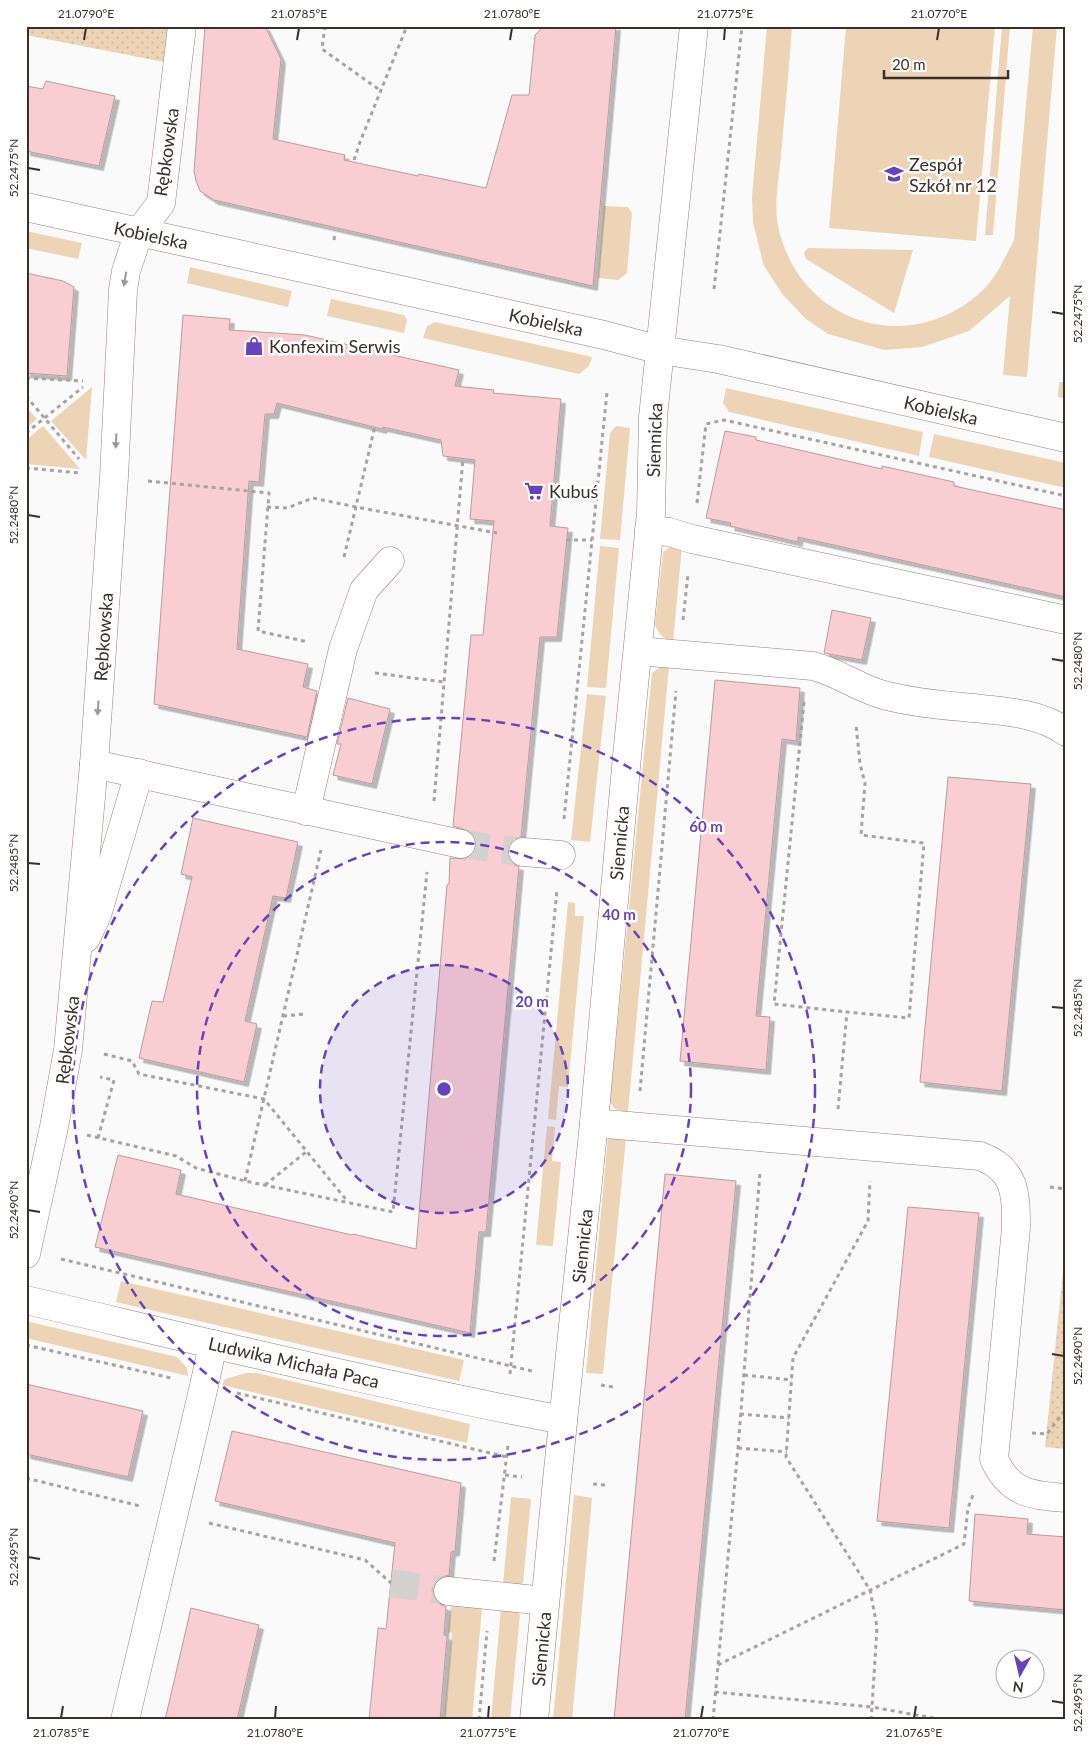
<svg xmlns="http://www.w3.org/2000/svg" width="1092" height="1746" viewBox="0 0 1092 1746" font-family="Lato,sans-serif">
	<style>
		.grass { fill: #edd4b6 }
		.park { fill: url(#park-dots) }
		.building { fill: #f9ced2; stroke: #bd999d; filter: url(#shadow) }
		.lines { fill: none; stroke-linecap: round; stroke-linejoin: round }
		.minor-tunnel { stroke: #d4d1d1; stroke-width: 28; stroke-dasharray: 28 14; stroke-linecap: butt }
		.minor-casing { stroke: #9d7c76; stroke-width: 29 }
		.path { stroke: #a8a2a1; stroke-width: 3; stroke-dasharray: 4 4; stroke-linecap: butt }
		.minor { stroke: #fff; stroke-width: 28 }
		.oneway { fill: #9e9695 }
		.ticks { fill: none; stroke: #3c2e2b; stroke-width: 2 }
		.ring { fill: none; stroke: #6742bb; stroke-width: 2.5; stroke-dasharray: 9 6 }
		.labels { text-anchor: middle; dominant-baseline: central; stroke-width: 5; stroke-linejoin: round; paint-order: stroke }
		.street-label { font-size: 18px; fill: #3c2e2b; stroke: #fff }
		.poi-label { font-size: 18px; fill: #3c2e2b; stroke: #fff; text-anchor: start }
		.centre { fill: #6742bb; stroke: #fff; stroke-width: 2.5 }
		.ring-label { font-size: 15px; text-anchor: middle; font-weight: bold; fill: #6742bb; stroke: #fff; stroke-width: 5; stroke-linejoin: round; paint-order: stroke }
		.neatline { fill: none; stroke: #3c2e2b; stroke-width: 2 }
		.ticks-label { font-size: 12px; text-anchor: middle; fill: #3c2e2b }
	</style>
	<defs>
		<pattern id="park-dots" width="8" height="8" patternUnits="userSpaceOnUse" patternTransform="scale(1.25)"><rect width="8" height="8" fill="#edd4b6"/><path d="M2 2h.1M6 6h.1" fill="none" stroke="#ccb69d" stroke-width="1.8" stroke-linecap="round"/></pattern>
		<filter id="shadow"><feDropShadow dx="4.5" dy="4.5" stdDeviation="0" flood-color="#0004"/></filter>
	</defs>
	<rect width="100%" height="100%" fill="#fafafa"/>
	<g class="grass">
		<path d="M767 26H792C789 69 785 112 781 155 779 179 773 206 779 230 802 326 913 358 984 289 997 276 1005 257 1014 240L1033 26H1057L1027 377 1003 375 1010 296 969 331 922 347 884 350 828 334 806 319 783 295 764 266 753 223 752 197Z"/>
		<path d="M846 26H995L976 241 829 228Z"/>
		<path d="M1002 26H1010L993 235H985Z"/>
		<path d="M604 206 628 207 632 213 627 273 618 280 598 278Z"/>
		<path d="M26 231 82 243 78 259 26 248Z"/>
		<path d="M808 248 913 250 894 313 806 259 804 253Z"/>
		<path d="M190 267 292 291 288 307 187 283Z"/>
		<path d="M331 299 404 315 407 320 404 333 327 316Z"/>
		<path d="M435 322 588 356 592 358 589 366 579 374 423 338 427 326Z"/>
		<path d="M1059 382H1066V399L1058 397Z"/>
		<path d="M92 387 86 460 51 421Z"/>
		<path d="M726 388 923 432 919 456 729 412 723 403Z"/>
		<path d="M26 407 37 419 26 428Z"/>
		<path d="M43 426 80 469 26 464V440Z"/>
		<path d="M616 426 630 428 620 540 600 539 610 433Z"/>
		<path d="M934 434 1066 463V488L929 457Z"/>
		<path d="M673 545 682 546 673 642C663 638 658 634 655 624L663 552Z"/>
		<path d="M600 546 619 548 606 688 587 687Z"/>
		<path d="M669 666 628 1112 615 1109 610 1102 652 673 660 667Z"/>
		<path d="M587 694 606 696 590 842 571 840Z"/>
		<path d="M568 902 575 903V916H584L568 1087 559 1086 556 1120 548 1119Z"/>
		<path d="M547 1126 555 1127 552 1161 561 1162 553 1246 536 1245Z"/>
		<path d="M608 1137 626 1138 603 1374 586 1373Z"/>
		<path d="M121 1281 464 1360 459 1381 116 1302Z"/>
		<path d="M26 1321 177 1357 187 1368 188 1376 26 1338Z"/>
		<path d="M246 1373H257L470 1424 467 1443 222 1385 225 1379Z"/>
		<path d="M574 1495 592 1498 572 1720H553Z"/>
		<path d="M511 1497 531 1499 523 1583 516 1588 503 1584Z"/>
		<path d="M451 1604 482 1608 472 1720H444L452 1633 448 1632Z"/>
		<path d="M501 1608 516 1609 520 1615 510 1720H491Z"/>
	</g>
	<g class="park">
		<path d="M26 26H168L164 62 26 35Z"/>
		<path d="M1066 1243V1449L1045 1447Z"/>
	</g>
	<g class="building">
		<path d="M205 26H265L281 59 273 139 345 155 344 160 418 176 419 174 486 188 512 95H529L535 35 544 26H616L593 286 214 200 200 191 196 181 194 171Z"/>
		<path d="M46 81 115 96 99 166 26 151V86L43 89Z"/>
		<path d="M26 273 63 281 74 287 67 376 26 373Z"/>
		<path d="M183 315 230 319 229 330 305 335 459 370 455 386 494 390 493 393 561 399 550 526 568 528 557 637H540L521 837 516 838 510 843 508 850 509 859 514 865 519 866 517 889 486 1232H479L470 1333 95 1247 118 1155 181 1170 176 1194 352 1235 353 1234 416 1249 447 885 449 884 450 858 466 859 473 854 476 847V839L471 832 453 826 471 635H483L494 521 470 519 475 460 443 456 441 440 383 427 382 429 277 403 274 414H265L259 482 249 481 237 649 308 664 303 687 317 691 307 737 154 704Z"/>
		<path d="M725 431 756 437V440L882 469V466L954 482V486L1066 510V597L798 537V542L730 526 731 523 706 518Z"/>
		<path d="M832 610 871 618 862 660 824 653Z"/>
		<path d="M715 680 800 688 796 741 782 739 756 1016 770 1017 766 1070 680 1061Z"/>
		<path d="M348 698 390 709 372 784 333 775 341 744H337Z"/>
		<path d="M948 777 1031 784 1002 1091 920 1082Z"/>
		<path d="M193 818 298 842 286 898 273 896 245 1021 257 1024 244 1082 139 1058 152 1001 163 1002 192 877 181 874Z"/>
		<path d="M665 1174 736 1181 685 1720H614Z"/>
		<path d="M908 1207 979 1213 949 1528 877 1521Z"/>
		<path d="M26 1384 143 1411 128 1477 26 1454Z"/>
		<path d="M232 1431 461 1483 455 1551 451 1552 449 1575 442 1577 436 1581 432 1590 434 1597 438 1603 446 1607 444 1635 447 1636 440 1720H369L378 1628 386 1629 395 1543 215 1501Z"/>
		<path d="M975 1514 1028 1519 1027 1534 1066 1537V1610L969 1601Z"/>
		<path d="M191 1608 259 1625 237 1720H165Z"/>
	</g>
	<g class="lines">
		<g class="minor-tunnel">
			<path d="M461 844 523 852"/>
			<path d="M391 1583 448 1591"/>
		</g>
		<g class="minor-casing">
			<g id="minor">
				<path d="M26 207 604 335 660 350 718 359 1066 438"/>
				<path d="M649 530 669 532 692 539 1066 620"/>
				<path d="M638 651 813 666C840 673 861 690 887 696 912 702 937 705 963 707 996 711 1038 711 1066 732"/>
				<path d="M94 764 461 844"/>
				<path d="M306 811 343 649 364 590 390 561"/>
				<path d="M523 852 561 855"/>
				<path d="M86 938 97 915 139 773"/>
				<path d="M594 1123 980 1156C1016 1169 1016 1194 1016 1228L994 1459C1010 1494 1031 1495 1066 1498"/>
				<path d="M26 1254 54 1127 68 1050 94 764 114 477 123 290 126 271 139 232 161 203 182 26"/>
				<path d="M26 1300C205 1342 383 1386 563 1420"/>
				<path d="M448 1591 545 1601"/>
				<path d="M125 1720 204 1386 213 1344"/>
				<path d="M534 1720 557 1480 594 1123 627 756 651 513 653 417 694 26"/>
			</g>
		</g>
		<g class="path">
			<path d="M325 26 322 49 381 91"/>
			<path d="M354 160 360 142 407 26"/>
			<path d="M334 240 335 232"/>
			<path d="M714 289 742 26"/>
			<path d="M26 378 83 381"/>
			<path d="M26 396 79 459"/>
			<path d="M26 433 83 387"/>
			<path d="M26 468 80 473"/>
			<path d="M148 481 269 493 258 631 308 642"/>
			<path d="M697 503 706 424 724 420 1066 496"/>
			<path d="M267 507 287 508 313 498 356 507 497 533"/>
			<path d="M566 540H592"/>
			<path d="M344 557 375 426"/>
			<path d="M683 620 688 574"/>
			<path d="M375 673 444 682"/>
			<path d="M804 702 774 1004 847 1012"/>
			<path d="M434 801 463 458"/>
			<path d="M564 819 607 392"/>
			<path d="M283 1016 305 1014"/>
			<path d="M104 1054 132 1061 139 1074 264 1099 348 1202"/>
			<path d="M640 1091 676 691"/>
			<path d="M838 1109 847 1012 909 1018 924 843 861 835 865 783 860 764 856 724"/>
			<path d="M87 1135 176 1156 196 1168 245 1181 393 1212 427 872"/>
			<path d="M98 1138 114 1080 100 1077"/>
			<path d="M245 1181 321 850"/>
			<path d="M265 1185 306 1152"/>
			<path d="M1050 1187 1066 1189"/>
			<path d="M61 1259 532 1371"/>
			<path d="M26 1345 171 1378"/>
			<path d="M510 1374 557 890"/>
			<path d="M744 1375 792 1380"/>
			<path d="M601 1385 613 1387"/>
			<path d="M237 1393 507 1457"/>
			<path d="M740 1414 789 1418"/>
			<path d="M1032 1433 1047 1434 1066 1409"/>
			<path d="M738 1448 787 1452"/>
			<path d="M505 1475 522 1477"/>
			<path d="M26 1478 140 1506"/>
			<path d="M593 1484 605 1485"/>
			<path d="M209 1523 365 1560 391 1583"/>
			<path d="M494 1561 508 1445"/>
			<path d="M718 1665 964 1544 968 1508 973 1495"/>
			<path d="M715 1692 872 1707 877 1627 870 1590 786 1457 793 1358 868 1221 870 1181"/>
			<path d="M479 1720 487 1631"/>
			<path d="M713 1720 738 1448 760 1172"/>
			<path d="M871 1720 872 1707 944 1720"/>
		</g>
		<use href="#minor" class="minor"/>
	</g>
	<defs><path id="oneway-solid" d="M-6-.8H1V-3.2L6.5 0L1 3.2V.8H-6Z" transform="scale(1.25)"/></defs>
	<g class="oneway">
		<use href="#oneway-solid" transform="translate(125 279) rotate(99)"/>
		<use href="#oneway-solid" transform="translate(116 441) rotate(93)"/>
		<use href="#oneway-solid" transform="translate(98 708) rotate(94)"/>
	</g>
	<path class="ticks" d="M84 40 86 28M297 40 299 28M510 40 512 28M724 40 725 28M937 40 939 28M28 168 40 170M1052 312 1064 314M28 515 40 517M1052 659 1064 661M28 863 40 864M1052 1007 1064 1008M28 1210 40 1212M1052 1354 1064 1356M28 1557 40 1559M1052 1701 1064 1703M61 1718 63 1706M275 1718 276 1706M488 1718 489 1706M701 1718 703 1706M914 1718 916 1706"/>
	<circle cx="444" cy="1089" r="124" fill="#6742bb" fill-opacity=".12"/>
	<g class="ring">
		<circle cx="444" cy="1089" r="124"/>
		<circle cx="444" cy="1089" r="247"/>
		<circle cx="444" cy="1089" r="371"/>
	</g>
	<defs>
		<g id="school-bare" transform="scale(1.5)"><path d="M0-5L7-2L0 1L-7-2ZM-4 1L0 2.5L4 1V4Q0 6-4 4Z" fill="#6742bb" stroke="#fff" stroke-width="2.5" paint-order="stroke"/></g>
		<g id="shop-bare" transform="scale(1.5)"><path d="M-5-2.5h2.3a2.7 3.5 0 0 1 5.4 0H5L5.5 6h-11ZM-1.5-2.5h3a1.5 2.3 0 0 0-3 0Z" fill="#6742bb" stroke="#fff" stroke-width="2.5" paint-order="stroke"/></g>
		<g id="supermarket-bare" transform="scale(1.5)"><path d="M-6-5.5h2.5l.6 2H6L4.5 2H-2.5L-4.4-4H-6ZM-1.5 3.2a1.3 1.3 0 1 0 .1 0ZM3 3.2a1.3 1.3 0 1 0 .1 0Z" fill="#6742bb" stroke="#fff" stroke-width="2.5" paint-order="stroke"/></g>
	</defs>
	<g fill-rule="evenodd">
		<use href="#school-bare" x="894" y="174"/>
		<use href="#shop-bare" x="254" y="346"/>
		<use href="#supermarket-bare" x="534" y="491"/>
	</g>
	<g class="labels">
		<g class="street-label">
			<text transform="translate(166 152) rotate(-82)">Rębkowska</text>
			<text transform="translate(151 235) rotate(12)">Kobielska</text>
			<text transform="translate(546 322) rotate(12)">Kobielska</text>
			<text transform="translate(941 410) rotate(13)">Kobielska</text>
			<text transform="translate(654 440) rotate(-88)">Siennicka</text>
			<text transform="translate(103 637) rotate(-86)">Rębkowska</text>
			<text transform="translate(619 843) rotate(-85)">Siennicka</text>
			<text transform="translate(67 1040) rotate(-83)">Rębkowska</text>
			<text transform="translate(582 1246) rotate(-84)">Siennicka</text>
			<text transform="translate(294 1362) rotate(13)">Ludwika Michała Paca</text>
			<text transform="translate(541 1649) rotate(-85)">Siennicka</text>
		</g>
		<g class="poi-label">
			<text x="909" y="164">Zespół<tspan x="909" dy="21">Szkół nr 12</tspan></text>
			<text x="269" y="346">Konfexim Serwis</text>
			<text x="549" y="491">Kubuś</text>
		</g>
	</g>
	<circle cx="444" cy="1089" r="8" class="centre"/>
	<g class="ring-label">
		<text x="706" y="832">60 m</text>
		<text x="619" y="920">40 m</text>
		<text x="532" y="1007">20 m</text>
	</g>
	<rect width="1092" height="1746" fill="none" stroke="#ffffff" stroke-width="55"/>
	<g transform="translate(1020 1674) rotate(188)"><circle r="24" fill="#ffffff" stroke="#b1abaa"/>
	<path d="M0-4L9 19L0 12L-9 19Z" fill="#6742bb"/>
	<text y="-8" font-size="14" font-weight="bold" text-anchor="middle" fill="#3c2e2b">N</text>
	</g>
	<path d="M884 70v8h124v-8" fill="none" stroke="#3c2e2b" stroke-width="2.5"/>
	<text x="892" y="70" font-size="15" fill="#3c2e2b" stroke="#ffffff" stroke-width="4" paint-order="stroke">20 m</text>
	<rect x="28" y="28" width="1036" height="1690" class="neatline"/>
	<g class="ticks-label">
		<text x="86" y="18">21.0790°E</text>
		<text x="299" y="18">21.0785°E</text>
		<text x="512" y="18">21.0780°E</text>
		<text x="725" y="18">21.0775°E</text>
		<text x="939" y="18">21.0770°E</text>
		<text transform="translate(14 168) rotate(-90)" y="4">52.2475°N</text>
		<text transform="translate(1078 314) rotate(-90)" y="4">52.2475°N</text>
		<text transform="translate(14 515) rotate(-90)" y="4">52.2480°N</text>
		<text transform="translate(1078 661) rotate(-90)" y="4">52.2480°N</text>
		<text transform="translate(14 863) rotate(-90)" y="4">52.2485°N</text>
		<text transform="translate(1078 1008) rotate(-90)" y="4">52.2485°N</text>
		<text transform="translate(14 1210) rotate(-90)" y="4">52.2490°N</text>
		<text transform="translate(1078 1356) rotate(-90)" y="4">52.2490°N</text>
		<text transform="translate(14 1557) rotate(-90)" y="4">52.2495°N</text>
		<text transform="translate(1078 1703) rotate(-90)" y="4">52.2495°N</text>
		<text x="61" y="1737">21.0785°E</text>
		<text x="275" y="1737">21.0780°E</text>
		<text x="488" y="1737">21.0775°E</text>
		<text x="701" y="1737">21.0770°E</text>
		<text x="914" y="1737">21.0765°E</text>
	</g>
</svg>
